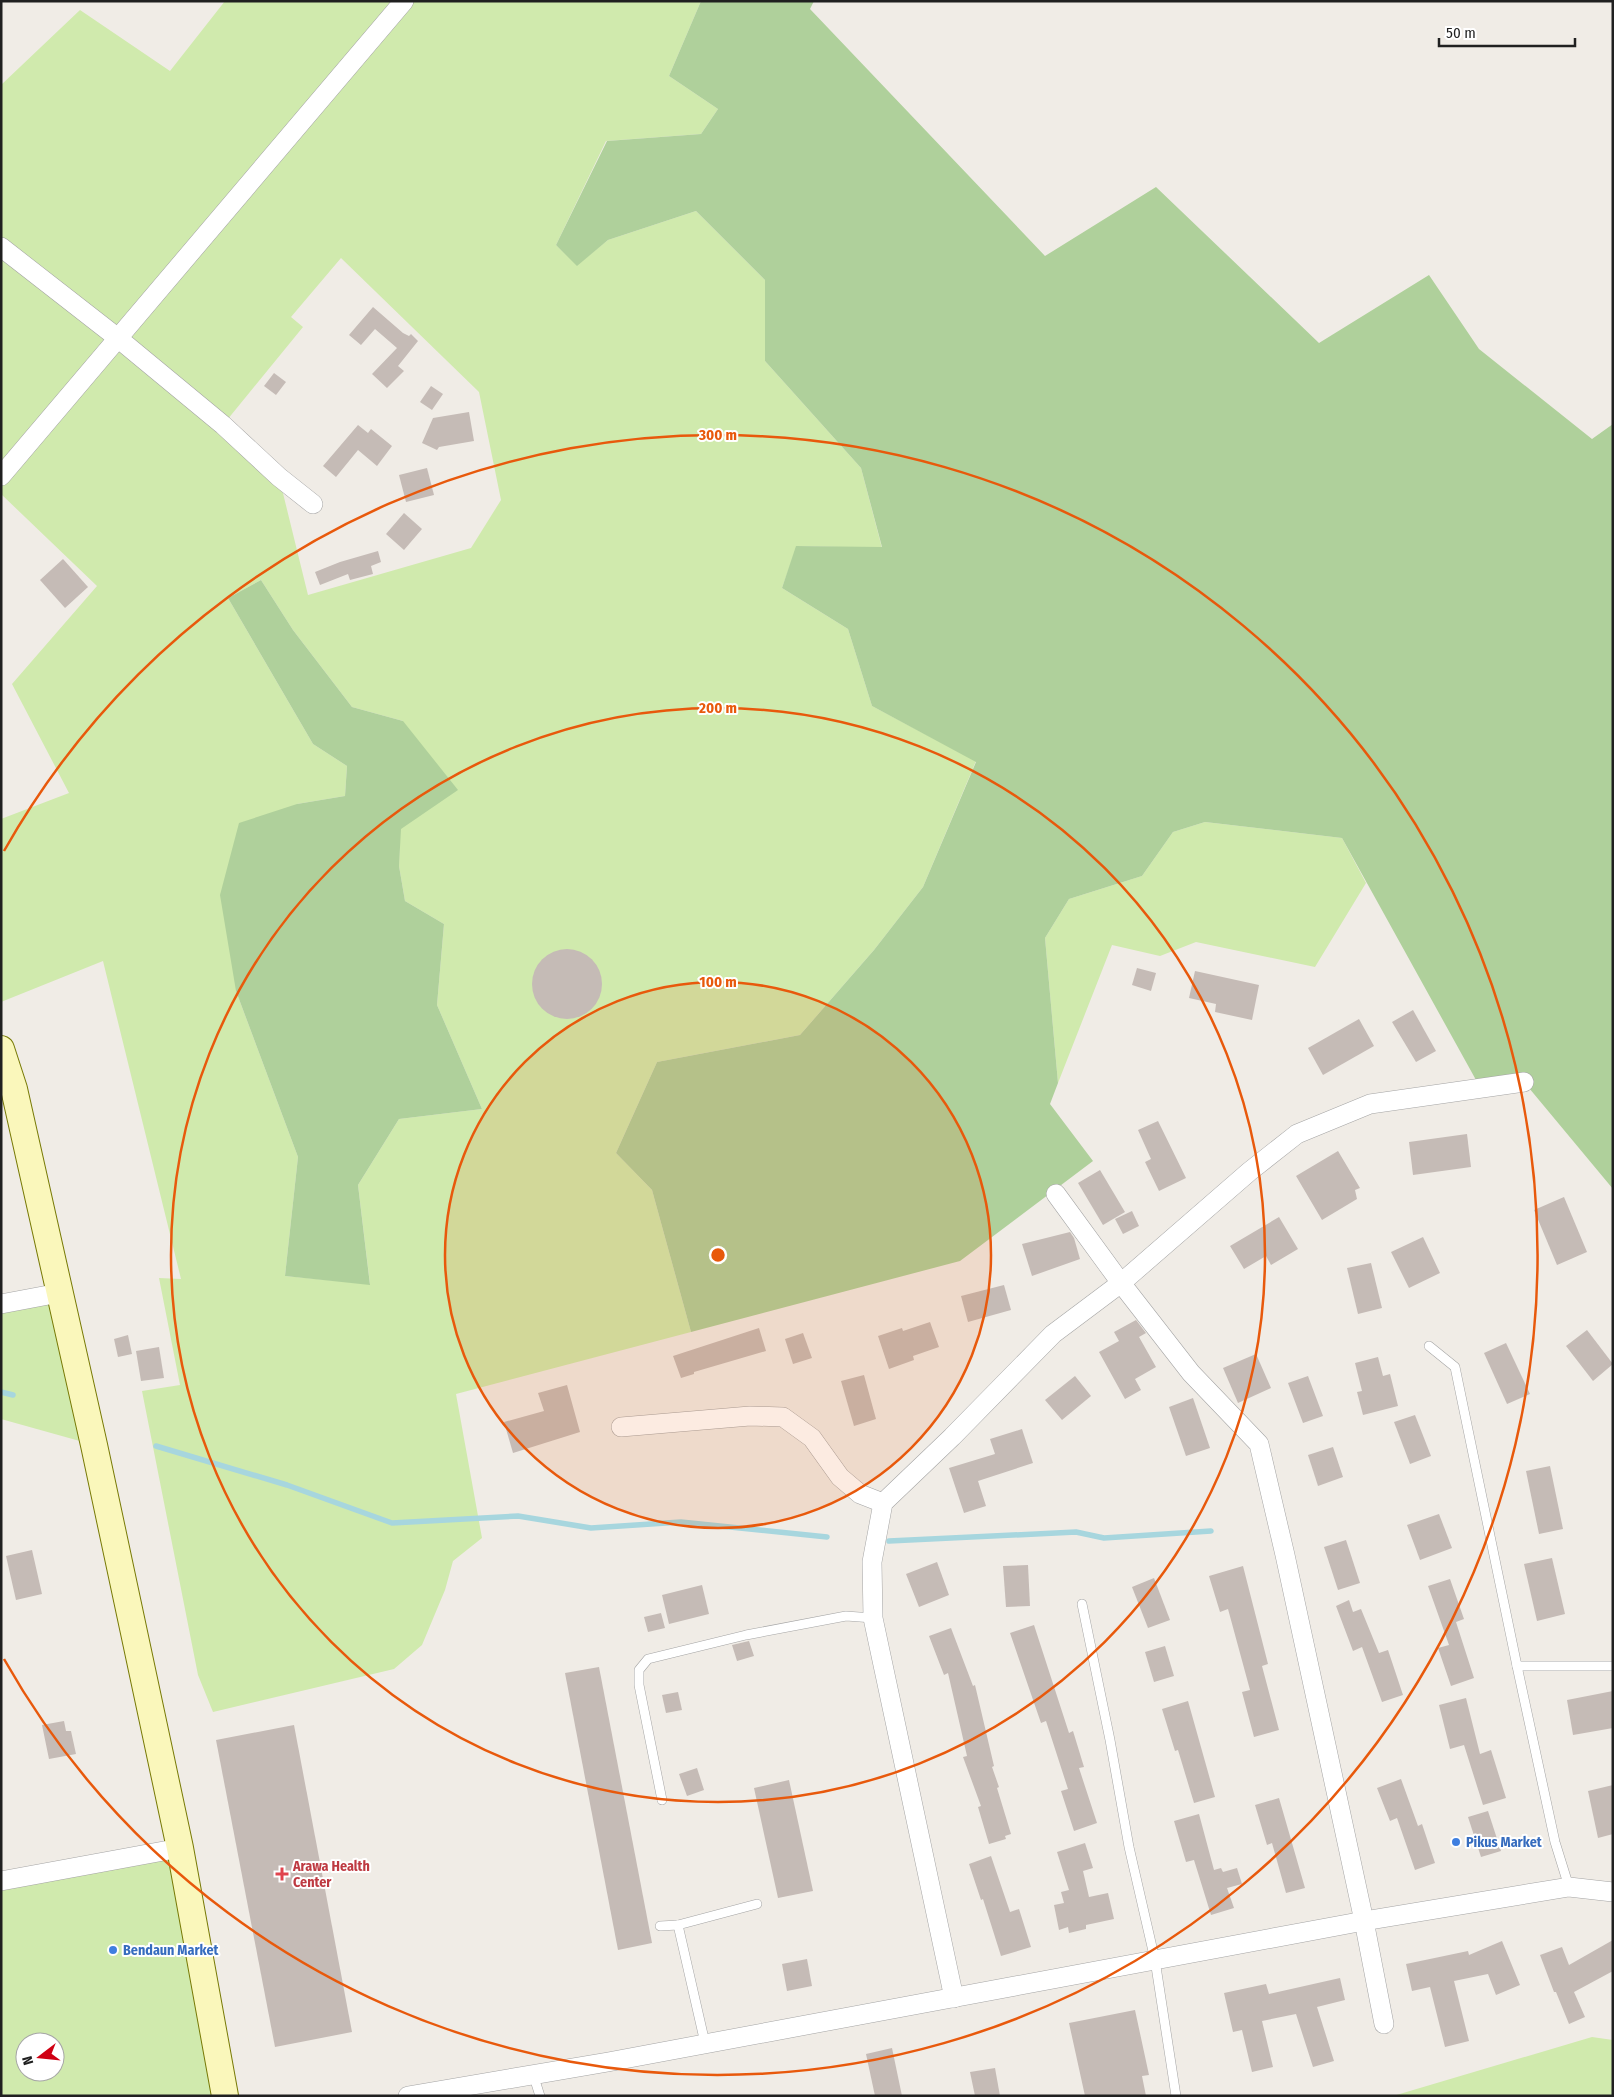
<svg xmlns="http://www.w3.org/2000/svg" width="1614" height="2097" viewBox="0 0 1614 2097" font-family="'Fira Sans Condensed',sans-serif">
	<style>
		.grass { fill: #d0eaad; fill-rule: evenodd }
		.forest { fill: #afd09b }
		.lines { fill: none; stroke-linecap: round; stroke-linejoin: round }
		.stream { stroke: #a7d6de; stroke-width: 5.5 }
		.building { fill: #c5bbb6 }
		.lane-casing { stroke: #a4a4a4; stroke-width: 10 }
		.street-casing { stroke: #a4a4a4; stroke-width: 20 }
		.secondary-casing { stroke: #777905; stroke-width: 28 }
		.lane { stroke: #fff; stroke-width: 9 }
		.street { stroke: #fff; stroke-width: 19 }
		.secondary { stroke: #faf7bb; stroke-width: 26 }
		.ring { fill: none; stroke: #e8590c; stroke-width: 2.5 }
		.shop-dot { fill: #3f7fe0; stroke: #fff; stroke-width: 2 }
		.health-dot { fill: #e0444e; stroke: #fff; stroke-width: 2 }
		.labels { text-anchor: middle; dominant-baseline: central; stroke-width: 4; stroke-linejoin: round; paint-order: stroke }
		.shop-label { font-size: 14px; font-weight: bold; fill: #366cbe; stroke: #fff; text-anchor: start }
		.health-label { font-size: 14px; font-weight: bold; fill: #be3a42; stroke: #fff; text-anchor: start }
		.centre { fill: #e8590c; stroke: #fff; stroke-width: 2.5 }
		.ring-label { font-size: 15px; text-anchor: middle; font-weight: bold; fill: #e8590c; stroke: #fff; stroke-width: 4; stroke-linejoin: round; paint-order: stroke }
	</style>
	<rect width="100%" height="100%" fill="#f0ece6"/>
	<g class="grass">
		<path d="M225 1H701L669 76 718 109 701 134 606 141 556 245 577 265 608 240 696 211 765 280V361L861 468 882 548 797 546 782 588 848 629 872 706 976 761 923 887 874 950 800 1035 657 1062 616 1153 652 1190 691 1332 456 1394 482 1538 453 1561 445 1590 422 1645 394 1669 213 1712 198 1675 142 1391 180 1385 159 1278 181 1279 103 961 1 1002V819L69 793 12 684 97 586 1 494V85L80 10 170 71ZM341 258 479 392 501 500 471 548 308 595 279 477 223 425 303 327 291 317ZM261 580 293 630 352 707 403 721 399 866 405 901 444 924 437 1005 482 1109 399 1119 358 1185 370 1284 285 1276 298 1157 236 991 297 804 345 796 347 766 313 744 228 598Z"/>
		<path d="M1205 822 1342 838 1366 883 1315 967 1196 942 1160 956 1112 945 1058 1083 1045 938 1069 899 1142 876 1173 832Z"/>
		<path d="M59 1293 94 1445 1 1419V1304Z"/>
		<path d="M180 1848 225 2096H1V1881ZM25 2042H55V2072H25Z"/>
		<path d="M1592 2037 1613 2040V2096H1393Z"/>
	</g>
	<g class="forest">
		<path d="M701 1H814L810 9 1045 256 1156 187 1319 343 1429 275 1479 349 1592 439 1613 424V1189L1524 1082 1481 1089 1342 838 1205 822 1173 832 1142 876 1069 899 1045 938 1058 1083 1050 1104 1093 1161 960 1261 691 1332 652 1190 616 1153 657 1062 800 1035 874 950 923 887 976 762 872 706 848 629 782 588 796 546 882 547 861 468 765 361V280L696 211 608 240 577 266 556 245 607 141 701 134 718 109 669 76Z"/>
		<path d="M261 580 293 630 352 707 403 721 458 790 401 829 399 866 405 901 444 924 437 1005 482 1109 399 1119 358 1185 370 1285 285 1276 298 1157 236 991 220 895 239 823 297 804 345 796 347 766 313 744 228 598Z"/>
	</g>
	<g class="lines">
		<g class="stream">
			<path d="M1 1392 13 1395"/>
			<path d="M156 1446 287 1485 392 1523 518 1516 591 1528 681 1522 827 1537"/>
			<path d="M889 1541 1076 1532 1104 1538 1211 1531"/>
		</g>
	</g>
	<g class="building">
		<path d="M373 307 403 333 409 336 411 334 418 341 398 366 404 371 387 388 372 374 397 348 375 329 361 345 349 335Z"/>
		<path d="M274 373 286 382 276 395 264 386Z"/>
		<path d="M431 386 443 394 432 410 420 402Z"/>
		<path d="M469 412 474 441 439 447 437 450 422 443 433 418Z"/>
		<path d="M358 425 368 433 371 429 392 446 377 466 358 450 336 477 323 466Z"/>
		<path d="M427 468 434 495 406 502 399 475Z"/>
		<path d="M404 513 422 529 404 550 386 534Z"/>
		<path d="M378 551 381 562 371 566 373 574 350 580 348 574 320 585 315 572 340 562Z"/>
		<path d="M63 559 88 587 65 608 40 580Z"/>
		<circle cx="567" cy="984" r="35"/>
		<path d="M1137 968 1156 973 1151 991 1132 985Z"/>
		<path d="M1195 971 1259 985 1252 1020 1215 1012 1216 1004 1189 998Z"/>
		<path d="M1413 1010 1436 1051 1416 1062 1392 1022Z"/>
		<path d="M1359 1019 1374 1046 1323 1075 1308 1048Z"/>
		<path d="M1158 1121 1186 1178 1159 1191 1145 1162 1151 1159 1138 1130Z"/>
		<path d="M1467 1134 1471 1167 1413 1175 1409 1142Z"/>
		<path d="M1338 1151 1360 1188 1355 1190 1357 1199 1322 1220 1296 1176Z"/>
		<path d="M1100 1170 1125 1212 1103 1225 1078 1183Z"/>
		<path d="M1564 1197 1587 1252 1557 1265 1534 1210Z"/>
		<path d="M1132 1211 1139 1226 1123 1234 1115 1219Z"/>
		<path d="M1279 1217 1298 1249 1271 1265 1266 1256 1244 1269 1230 1246Z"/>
		<path d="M1070 1232 1074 1238 1080 1259 1032 1276 1022 1244Z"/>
		<path d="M1423 1237 1440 1273 1409 1288 1391 1252Z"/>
		<path d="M1371 1263 1382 1308 1358 1314 1347 1268Z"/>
		<path d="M1004 1285 1011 1310 968 1322 961 1296Z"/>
		<path d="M1136 1320 1146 1333 1139 1337 1156 1367 1135 1379 1141 1390 1125 1399 1099 1352 1119 1341 1114 1332Z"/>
		<path d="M930 1322 939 1347 913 1356 914 1360 889 1369 878 1336 902 1328 903 1331Z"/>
		<path d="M759 1328 766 1351 694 1372V1374L681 1378 673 1356Z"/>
		<path d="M1587 1330 1613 1364 1593 1381 1566 1346Z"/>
		<path d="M803 1333 812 1358 793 1364 785 1339Z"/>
		<path d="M128 1335 132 1354 118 1357 114 1339Z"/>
		<path d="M1506 1343 1530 1394 1507 1404 1484 1353Z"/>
		<path d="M159 1347 164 1378 141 1381 136 1351Z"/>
		<path d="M1256 1354 1271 1388 1238 1403 1223 1368Z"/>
		<path d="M1378 1357 1383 1376 1390 1374 1398 1406 1363 1415 1357 1392 1362 1391 1355 1363Z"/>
		<path d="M864 1375 876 1419 854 1426 841 1381Z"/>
		<path d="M1075 1376 1091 1396 1062 1420 1045 1400Z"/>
		<path d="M1308 1376 1323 1416 1303 1423 1288 1383Z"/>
		<path d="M567 1385 580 1432 513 1453 504 1422 544 1411 538 1393Z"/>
		<path d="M1193 1398 1210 1448 1186 1456 1169 1407Z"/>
		<path d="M1415 1415 1431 1456 1410 1464 1394 1422Z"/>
		<path d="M1022 1429 1033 1463 978 1481 986 1506 964 1513 949 1468 995 1454 990 1439Z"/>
		<path d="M1333 1447 1343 1477 1318 1486 1308 1455Z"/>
		<path d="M1550 1466 1563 1529 1539 1534 1526 1471Z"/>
		<path d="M1439 1514 1452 1548 1420 1560 1407 1525Z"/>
		<path d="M1346 1540 1360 1583 1338 1590 1324 1547Z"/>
		<path d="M32 1550 42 1594 16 1600 6 1556Z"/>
		<path d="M1552 1558 1565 1614 1537 1621 1524 1564Z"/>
		<path d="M937 1562 949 1595 919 1607 906 1574Z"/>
		<path d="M1028 1565 1030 1606 1006 1607 1003 1566Z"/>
		<path d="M1243 1566 1268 1664 1262 1666 1279 1730 1254 1737 1242 1692 1250 1690 1228 1609 1220 1612 1209 1576Z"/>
		<path d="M1154 1578 1170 1620 1148 1628 1132 1587Z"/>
		<path d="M1450 1579 1464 1619 1456 1622 1474 1678 1451 1686 1438 1648 1449 1645 1428 1586Z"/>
		<path d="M702 1585 709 1614 669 1624 662 1595Z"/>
		<path d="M1349 1600 1353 1612 1361 1609 1379 1653 1388 1650 1403 1695 1382 1702 1362 1647 1353 1651 1336 1606Z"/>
		<path d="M661 1613 665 1628 648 1632 644 1617Z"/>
		<path d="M1034 1625 1069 1733 1073 1731 1084 1767 1079 1768 1097 1823 1074 1831 1061 1791 1068 1789 1046 1721 1041 1723 1010 1633Z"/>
		<path d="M951 1628 973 1686 975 1685 994 1766 992 1767 999 1787 997 1788 1011 1834 1005 1836 1006 1839 989 1844 978 1807 981 1806 963 1757 967 1756 948 1673 944 1675 929 1636Z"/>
		<path d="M749 1641 754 1656 737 1661 732 1645Z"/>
		<path d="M1165 1646 1174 1676 1154 1682 1145 1652Z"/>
		<path d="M599 1667 652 1943 618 1950 565 1673Z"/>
		<path d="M1613 1691V1728L1573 1735 1567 1700Z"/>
		<path d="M678 1692 682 1710 666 1713 662 1695Z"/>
		<path d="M1466 1698 1480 1754 1491 1750 1506 1798 1483 1805 1464 1745 1450 1749 1439 1705Z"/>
		<path d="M1188 1701 1215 1797 1194 1803 1178 1750 1175 1751 1162 1709Z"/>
		<path d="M64 1721 66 1731H71L76 1754 49 1759 42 1725Z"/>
		<path d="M294 1725 352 2032 275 2047 216 1740Z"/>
		<path d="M697 1768 704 1790 687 1796 679 1774Z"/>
		<path d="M1401 1779 1418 1826 1422 1824 1435 1863 1415 1870 1397 1818 1390 1821 1377 1788Z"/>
		<path d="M789 1780 813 1891 778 1898 754 1788Z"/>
		<path d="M1613 1785V1834L1598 1838 1588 1791Z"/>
		<path d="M1279 1798 1305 1888 1286 1893 1272 1843 1267 1845 1255 1805Z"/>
		<path d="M1488 1811 1501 1851 1481 1857 1468 1817Z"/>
		<path d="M1199 1814 1214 1870 1221 1868 1223 1872 1237 1868 1242 1884 1227 1888 1234 1908 1211 1915 1194 1860 1186 1862 1174 1821Z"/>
		<path d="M1085 1843 1093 1868 1083 1871 1089 1897 1108 1893 1114 1919 1086 1925V1929L1069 1933 1068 1927 1059 1930 1054 1905 1064 1903 1061 1892 1069 1890 1057 1852Z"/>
		<path d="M991 1856 1010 1912 1019 1909 1031 1947 1001 1956 983 1899 981 1900 969 1864Z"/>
		<path d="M1613 1940V1971L1574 1992 1585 2017 1569 2024 1556 1992H1554L1540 1955 1562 1947 1569 1965Z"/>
		<path d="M1502 1941 1520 1985 1496 1995 1488 1974 1454 1981 1469 2041 1445 2047 1430 1987 1412 1991 1406 1964 1468 1951 1469 1955Z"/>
		<path d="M807 1959 812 1986 787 1991 782 1964Z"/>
		<path d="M1340 1978 1345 2000 1317 2007 1334 2061 1313 2067 1296 2014 1262 2021 1273 2067 1252 2072 1242 2030 1233 2032 1224 1993 1266 1984 1269 1994Z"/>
		<path d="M1135 2010 1149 2075 1142 2076 1146 2096H1085L1069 2023Z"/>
		<path d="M892 2048 902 2096H875L866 2054Z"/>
		<path d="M995 2068 1000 2096H975L970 2072Z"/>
	</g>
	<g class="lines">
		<g class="lane-casing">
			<g id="lane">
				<path d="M1429 1346 1455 1367 1517 1666 1555 1842 1569 1887"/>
				<path d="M1082 1604 1110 1740 1129 1847 1155 1960 1176 2096"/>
				<path d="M1517 1666H1613"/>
				<path d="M662 1800 639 1685V1670L648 1659 746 1635 846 1616 873 1618"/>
				<path d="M678 1925 705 2043"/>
				<path d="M660 1926 678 1925 757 1904"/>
				<path d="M533 2074 540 2096"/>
			</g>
		</g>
		<g class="street-casing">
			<g id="street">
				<path d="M1 247 119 339 223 425 279 477 313 504"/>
				<path d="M1 476 404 1"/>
				<path d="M1056 1194 1121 1283 1191 1373 1259 1444 1285 1555 1364 1921 1384 2024"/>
				<path d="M1 1304 59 1293"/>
				<path d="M621 1427 750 1416 783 1417 812 1438 840 1477 860 1494 883 1503"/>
				<path d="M1 1881 180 1848"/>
				<path d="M954 1998 873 1618 872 1562 883 1503 952 1437 1053 1334 1121 1283 1250 1171 1297 1134 1370 1104 1524 1082"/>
				<path d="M408 2096 608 2062 1364 1921 1569 1887 1613 1892"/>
			</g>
		</g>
		<g class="secondary-casing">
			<path id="secondary" d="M1 1049 14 1089 94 1445 180 1848 225 2096"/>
		</g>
		<use href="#lane" class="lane"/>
		<use href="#street" class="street"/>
		<use href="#secondary" class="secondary"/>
	</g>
	<circle cx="718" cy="1255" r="273" fill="#e8590c" fill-opacity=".12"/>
	<g class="ring">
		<circle cx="718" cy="1255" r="273"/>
		<circle cx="718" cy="1255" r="547"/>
		<path d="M4 851A820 820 0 1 1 4 1659"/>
	</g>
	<g class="shop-dot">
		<circle cx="1456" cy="1842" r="5"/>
		<circle cx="113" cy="1950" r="5"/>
	</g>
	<path class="health-dot" d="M279.5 1866.5h5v5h5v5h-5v5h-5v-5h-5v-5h5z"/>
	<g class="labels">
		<g class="shop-label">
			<text x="1466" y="1842">Pikus Market</text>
			<text x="123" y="1950">Bendaun Market</text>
		</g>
		<g class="health-label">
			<text x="293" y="1866">Arawa Health<tspan x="293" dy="16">Center</tspan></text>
		</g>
	</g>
	<circle cx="718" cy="1255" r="8" class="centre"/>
	<g class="ring-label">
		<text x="718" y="440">300 m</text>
		<text x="718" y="713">200 m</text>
		<text x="718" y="987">100 m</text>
	</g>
	<rect width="1614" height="2097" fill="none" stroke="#202020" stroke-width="5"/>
	<g transform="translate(40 2057) rotate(254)"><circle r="24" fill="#ffffff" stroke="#a6a6a6"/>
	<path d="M0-4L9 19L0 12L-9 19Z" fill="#d00013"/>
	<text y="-8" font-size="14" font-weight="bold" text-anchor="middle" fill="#202020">N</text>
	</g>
	<path d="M1439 38v8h136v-8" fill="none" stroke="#202020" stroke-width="2.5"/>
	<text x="1446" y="38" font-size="15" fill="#202020" stroke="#ffffff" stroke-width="4" paint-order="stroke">50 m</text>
</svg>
